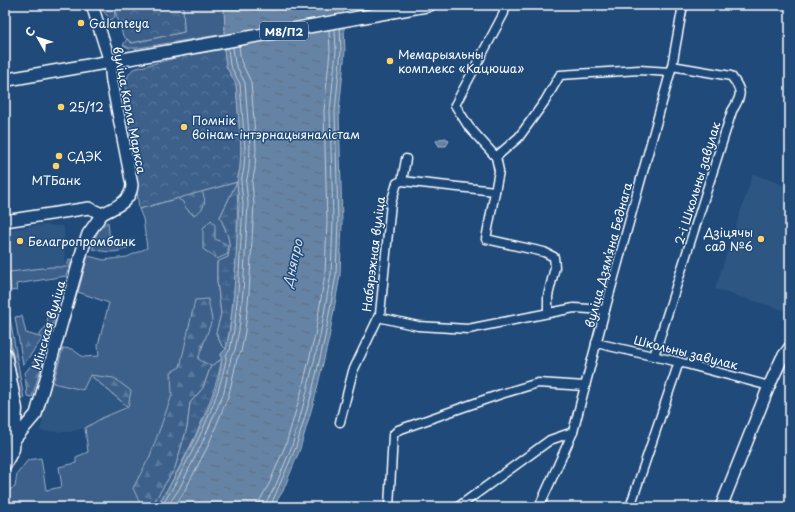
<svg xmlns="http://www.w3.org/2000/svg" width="795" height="512" viewBox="0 0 795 512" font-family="'Playpen Sans',sans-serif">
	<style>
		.built { fill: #2e5683 }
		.grass { fill: #3c618b; stroke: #9eb0c5 }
		.forest { fill: url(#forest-firs); stroke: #9eb0c5 }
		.wetland { fill: url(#wetland-marsh); stroke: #9eb0c5 }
		.park { fill: url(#park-crowns); stroke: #9eb0c5 }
		.water { fill: url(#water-ripples); stroke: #a3b5c8 }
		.pier { fill: #1f4a7a }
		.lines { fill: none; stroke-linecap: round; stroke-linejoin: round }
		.shore { stroke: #c1cddb; stroke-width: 1 }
		.street-casing { stroke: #fff; stroke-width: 11 }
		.secondary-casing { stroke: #fff; stroke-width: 14 }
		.primary-casing { stroke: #fff; stroke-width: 15 }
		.street { stroke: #1f4a7a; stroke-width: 8 }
		.secondary { stroke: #1f4a7a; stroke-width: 11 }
		.primary { stroke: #1f4a7a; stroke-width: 12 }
		.poi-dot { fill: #ffd166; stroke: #1f4a7a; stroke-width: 1.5 }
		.labels { text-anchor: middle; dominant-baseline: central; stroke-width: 3; stroke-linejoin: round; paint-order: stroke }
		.shield { fill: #1f4a7a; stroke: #bcc9d7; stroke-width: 1 }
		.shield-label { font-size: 11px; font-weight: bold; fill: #fff }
		.poi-label { font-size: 12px; fill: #fff; stroke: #1f4a7a; text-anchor: start }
		.street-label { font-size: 12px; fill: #fff; stroke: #1f4a7a }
		.water-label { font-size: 13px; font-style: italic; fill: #d8e0e8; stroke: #1f4a7a }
	</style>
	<defs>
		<pattern id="forest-firs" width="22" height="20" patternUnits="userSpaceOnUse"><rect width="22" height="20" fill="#3c618b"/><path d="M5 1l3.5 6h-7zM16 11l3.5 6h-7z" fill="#59799c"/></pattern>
		<pattern id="wetland-marsh" width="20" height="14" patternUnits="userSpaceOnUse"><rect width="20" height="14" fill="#3c618b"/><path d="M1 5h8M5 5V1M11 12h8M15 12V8" fill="none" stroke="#59799c"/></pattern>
		<pattern id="park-crowns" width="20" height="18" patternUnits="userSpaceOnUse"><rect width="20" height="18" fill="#3c618b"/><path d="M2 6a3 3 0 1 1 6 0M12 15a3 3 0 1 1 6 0" fill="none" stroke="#59799c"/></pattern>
		<pattern id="water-ripples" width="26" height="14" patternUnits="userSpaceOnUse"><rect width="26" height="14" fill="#6583a4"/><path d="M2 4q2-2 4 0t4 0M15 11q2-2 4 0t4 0" fill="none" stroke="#5b6d81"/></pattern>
	</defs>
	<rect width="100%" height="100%" fill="#1f4a7a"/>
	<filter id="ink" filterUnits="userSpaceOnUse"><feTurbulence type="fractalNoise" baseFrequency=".025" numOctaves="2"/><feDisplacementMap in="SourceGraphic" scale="8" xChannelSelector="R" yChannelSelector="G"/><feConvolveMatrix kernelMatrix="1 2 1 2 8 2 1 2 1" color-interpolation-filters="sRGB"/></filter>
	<g filter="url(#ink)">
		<g class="built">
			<path d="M753 174 776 182 790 189V312L715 289Z"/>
			<path d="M41 225 64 226 65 267H51L9 272 6 252H5V236L7 235 6 230Z"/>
			<path d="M90 375 128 407 102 418 85 428 70 432 40 431 50 388 53 383 82 390Z"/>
		</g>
		<g class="grass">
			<path d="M183 5H224L225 34 138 48H129L123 45 127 39 132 43 184 32Z"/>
			<path d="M237 182 220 217C226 231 232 241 229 257L217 262V280L221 314 216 333 221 344 226 349 221 354 222 359 211 366 203 388 190 403 187 428 151 507 131 503 127 507H33L15 501 13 507H5V492L15 487 17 474 28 460 41 458 46 490 62 487 59 467 76 463V457L88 452 85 428 102 418 128 407 90 375 83 390 53 383 63 348 72 349 83 357 99 356 98 345 109 303 78 292 88 256 104 260 127 257 147 248 143 219 139 209Z"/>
			<path d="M108 222 110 242 134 240C126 255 107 253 93 249 94 237 98 228 108 222Z"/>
			<path d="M69 259 72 260 66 276 16 284 17 290 11 291 9 272 51 267H67Z"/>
			<path d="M48 312 55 314 52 327 43 338 38 337 47 325Z"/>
		</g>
		<g class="forest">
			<path d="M101 5H114L115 17 111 20 103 11Z"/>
			<path d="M203 188 202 192C208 203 203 211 193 215L185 207 183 202 177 198Z"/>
			<path d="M211 220 215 225V239L228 245V254L217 259 203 249V228Z"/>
			<path d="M5 289 24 399 21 400 5 311Z"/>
			<path d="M208 299 212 320 198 359 211 366 203 388 190 403 187 428 175 468 151 507 140 504 133 488 150 456 172 395 171 372 180 367 195 300Z"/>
			<path d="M22 316 26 333 43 338 23 365 15 317Z"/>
			<path d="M49 342 32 397 27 396 25 373Z"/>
			<path d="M90 375 114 378 131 391 128 407Z"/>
		</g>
		<g class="wetland">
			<path d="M237 182C238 201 237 219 237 238 236 275 233 312 226 349L221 344 216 333 221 314 217 280V262L228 257C232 241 226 231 220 217Z"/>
			<path d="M222 359C214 397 199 430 181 464 173 479 166 493 156 507H151L175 468 187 428 190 403 203 388 211 366Z"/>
		</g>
		<g class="park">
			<path d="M113 5H183L184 32 132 43 123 36Z"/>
			<path d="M224 49 226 66 236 84 241 148 240 168 237 182 139 209 125 86 127 77 133 69 179 57Z"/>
		</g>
		<g class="water">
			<path d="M224 5H343L345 51 339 111 342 222 340 275 329 338 315 397 300 449 283 491 273 507H156C175 480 227 385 221 354L226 349 230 329 234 292 239 204 237 182 240 168 241 148 236 84 226 66 224 49 225 34Z"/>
			<path d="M446 138 449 141 446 146H439L436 141 439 139Z"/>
		</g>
		<path class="pier" d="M345 12 346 27 222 49 223 34Z"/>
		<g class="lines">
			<g class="shore">
				<path d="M161 507C169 495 176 482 183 469 202 433 218 400 226 360V355L230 350 234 330 238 292 243 204 241 182 244 168 245 148 240 84 230 65 228 48"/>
				<path d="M167 507 179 489 202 443 224 392 231 357 235 350 239 330 243 292 248 204 246 183 249 169 250 148 245 83 235 63 233 47"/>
				<path d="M174 507 184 492 208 446 229 394 237 359 241 352 245 331 249 293 254 204 252 183 255 169 256 148 251 82 241 61 239 46"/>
				<path d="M259 507 260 500 269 484 286 444 301 393 315 335 325 274 327 221 324 111 330 51 329 30"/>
				<path d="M265 507 266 502 275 487 292 446 306 395 320 336 331 274 333 221 330 111 336 51 335 29"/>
				<path d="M270 507 296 447 311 396 325 337 336 275 338 221 335 111 341 51 340 28"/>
			</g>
			<g class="street-casing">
				<g id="street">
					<path d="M504 5V13L455 105 469 127 496 157 499 171 486 239 544 252 554 257 555 267 548 296V313"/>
					<path d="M496 157 519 137 545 101 560 75 639 70 670 72"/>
					<path d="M402 181 406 159"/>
					<path d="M378 317 418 326 468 329 574 308 605 310"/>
					<path d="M596 343 679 362 769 386"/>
					<path d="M654 356 732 111C742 95 743 91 731 76L672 66"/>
					<path d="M340 422 353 371 380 314 391 203 397 183 402 181 495 191"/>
					<path d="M389 507 393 435 398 430 501 394 538 383 585 386"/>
					<path d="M458 507 550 440 573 432"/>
					<path d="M539 507 573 432 605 310 672 66 683 5"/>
					<path d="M630 507 679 362"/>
				</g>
			</g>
			<g class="secondary-casing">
				<g id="secondary">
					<path d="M5 221 89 208 102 214C115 207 131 202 132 185L112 82 110 62 92 5"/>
					<path d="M14 440 36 414 82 251 88 234 102 214"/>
					<path d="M721 507 769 386 782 358 790 347"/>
				</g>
			</g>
			<g class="primary-casing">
				<g id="primary">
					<path d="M5 80 177 50 429 5"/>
					<path d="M5 354 16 409 13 449 5 464"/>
				</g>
			</g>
			<use href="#street" class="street"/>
			<use href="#secondary" class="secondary"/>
			<use href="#primary" class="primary"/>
		</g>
	</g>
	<g class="poi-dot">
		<circle cx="81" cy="23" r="4"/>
		<circle cx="390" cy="61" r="4"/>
		<circle cx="61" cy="107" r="4"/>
		<circle cx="184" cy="127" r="4"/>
		<circle cx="59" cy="156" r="4"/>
		<circle cx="56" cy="166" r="4"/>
		<circle cx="761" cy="239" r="4"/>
		<circle cx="20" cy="241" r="4"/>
	</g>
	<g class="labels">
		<rect class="shield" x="260" y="22" width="48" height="18" rx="3"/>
		<g class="shield-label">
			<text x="284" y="31">М8/П2</text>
		</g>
		<g class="poi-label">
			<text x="89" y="23">Galanteya</text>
			<text x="398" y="54">Мемарыяльны<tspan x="398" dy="14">комплекс «Кацюша»</tspan></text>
			<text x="69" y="107">25/12</text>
			<text x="192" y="120">Помнік<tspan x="192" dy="14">воінам-інтэрнацыяналістам</tspan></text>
			<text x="67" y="156">СДЭК</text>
			<text x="56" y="180" text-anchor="middle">МТБанк</text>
			<text x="753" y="232" text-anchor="end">Дзіцячы<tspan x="753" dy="14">сад №6</tspan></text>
			<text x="28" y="241">Белагропромбанк</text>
		</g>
		<g class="street-label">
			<text transform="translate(130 110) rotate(79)">вуліца Карла Маркса</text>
			<text transform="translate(697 183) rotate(-73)">2-і Школьны завулак</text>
			<text transform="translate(373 254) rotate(-83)">Набярэжная вуліца</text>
			<text transform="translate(608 255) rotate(-75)">вуліца Дзямʼяна Беднага</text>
			<text transform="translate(48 325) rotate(-74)">Мінская вуліца</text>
			<text transform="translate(686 352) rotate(14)">Школьны завулак</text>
		</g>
		<g class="water-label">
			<text transform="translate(292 263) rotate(-77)">Дняпро</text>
		</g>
	</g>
	<rect width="795" height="512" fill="none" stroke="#1f4a7a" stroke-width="20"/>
	<rect x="10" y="10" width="775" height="492" fill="none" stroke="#fff" stroke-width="1.5" filter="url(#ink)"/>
	<g transform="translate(38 38) rotate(309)" stroke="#1f4a7a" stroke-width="3" paint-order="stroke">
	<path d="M0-3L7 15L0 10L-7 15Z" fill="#ffffff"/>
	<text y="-6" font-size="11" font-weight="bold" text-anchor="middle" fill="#ffffff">С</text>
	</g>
</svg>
